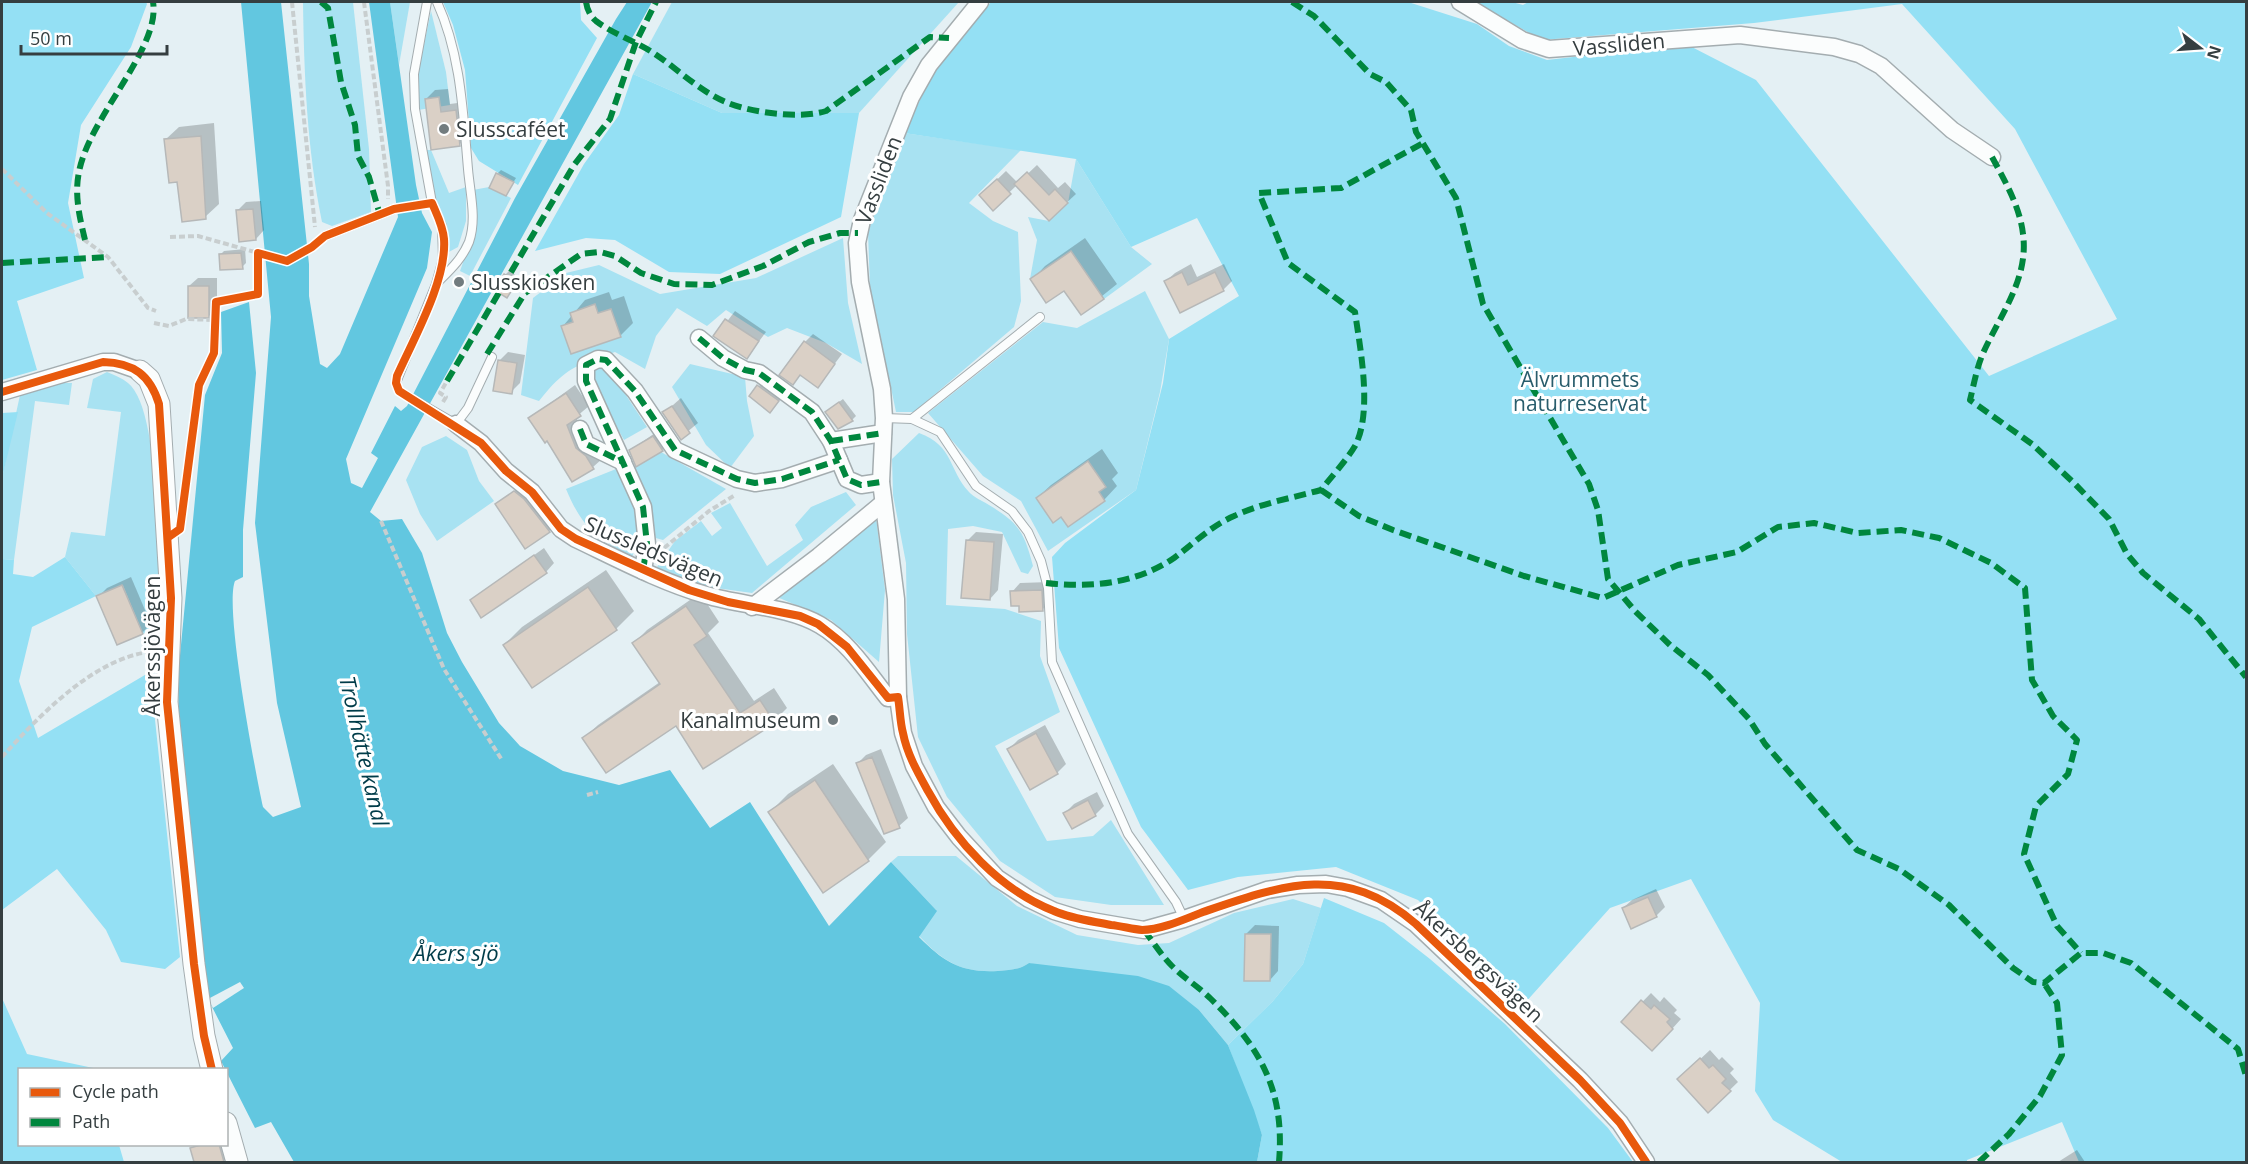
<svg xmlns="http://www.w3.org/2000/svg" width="2248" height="1164" viewBox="0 0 2248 1164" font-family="'Open Sans',sans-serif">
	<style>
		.green { fill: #a8e2f2 }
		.forest { fill: #94e0f4 }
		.water { fill: #62c7e0 }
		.pier { fill: #e4f0f4 }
		.shadow { fill: #0003 }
		.building { fill: #dad0c6; stroke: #b6b8b8; stroke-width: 1.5 }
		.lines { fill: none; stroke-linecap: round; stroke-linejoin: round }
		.service-casing { stroke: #a4adb0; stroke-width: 10 }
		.minor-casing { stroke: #a4adb0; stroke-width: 19 }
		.tertiary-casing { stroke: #a4adb0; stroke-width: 23 }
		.path { stroke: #c8cecf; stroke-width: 4; stroke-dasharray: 6 3; stroke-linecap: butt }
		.service { stroke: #fbfdfd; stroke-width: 8 }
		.minor { stroke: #fbfdfd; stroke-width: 16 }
		.tertiary { stroke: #fbfdfd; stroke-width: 21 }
		.quiet { stroke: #00873e; stroke-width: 6; stroke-dasharray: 12 6; stroke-linecap: butt }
		.cycleway-casing { stroke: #fff; stroke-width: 11 }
		.cycleway { stroke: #e8590c; stroke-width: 8 }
		.poi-dot { fill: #727c7f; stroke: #fff; stroke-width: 2 }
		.labels { text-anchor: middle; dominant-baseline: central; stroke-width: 6; stroke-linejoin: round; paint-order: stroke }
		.street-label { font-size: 21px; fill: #353e40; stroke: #fff }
		.poi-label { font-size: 21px; fill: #353e40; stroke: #fff; text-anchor: start }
		.park-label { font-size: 21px; fill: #295d6c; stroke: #fff }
		.water-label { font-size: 22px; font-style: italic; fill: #003c49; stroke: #fff }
	</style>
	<rect width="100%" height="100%" fill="#e4f0f4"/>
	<g class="green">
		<path d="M303 2H353L369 149 371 212 332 226 322 222C307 150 304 75 303 2Z"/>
		<path d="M390 2H410L399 65Z"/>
		<path d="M672 2H959L859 113 805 132 722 113 633 74Z"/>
		<path d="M431 11 446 72 450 105 418 110 417 78Z"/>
		<path d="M904 133 1021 150 969 203 993 221 1018 232 1021 301 1014 327 914 412H896L870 287 868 232Z"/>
		<path d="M424 150H431L449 193 466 187V221L458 247 447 253 448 238 435 201Z"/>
		<path d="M1076 159 1131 247 1152 264 1104 299 1071 251 1030 279 1037 240 1028 217 1049 221 1068 203Z"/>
		<path d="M489 187 511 198 470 276 460 271 466 254 473 190Z"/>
		<path d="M843 238 848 303 862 364 826 343 787 328 768 337 726 310 707 326 677 308 656 336 645 369 615 352C576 365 565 368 539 401L521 395 533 298 566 273 599 265 660 294 756 278Z"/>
		<path d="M1145 291 1169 339 1160 392 1136 490 1048 551 1021 501 983 476 928 413 1043 322 1077 328Z"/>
		<path d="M690 364 745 377 747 401 754 436 730 468 706 445 672 387Z"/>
		<path d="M604 368 614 377 647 427 624 440 590 380V371Z"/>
		<path d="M107 372C114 375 122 378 128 383 162 410 158 575 158 620L143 634 123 585 96 596 65 557 71 532 105 536 121 412 87 408 93 379Z"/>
		<path d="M56 383H72L69 405 35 401 14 560 2 559V478L20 395Z"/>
		<path d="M919 433C954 446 948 469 969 492 973 497 983 501 989 505 1019 523 1024 532 1033 566L1028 574 1021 572 1002 532 973 526 948 529 946 605 1005 609 1041 621 1040 656 1060 712 995 746 1047 841 1093 836 1111 820 1164 905H1111L1055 897 1000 861 947 797 918 737 907 634 906 563 893 495 892 459Z"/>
		<path d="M446 436 467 450 479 481 494 501 437 541 420 514 406 480 422 447Z"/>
		<path d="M661 452 726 489 663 540 652 537 634 468Z"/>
		<path d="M616 469C637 506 644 515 632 558 595 536 583 529 566 489Z"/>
		<path d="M846 492 856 505 752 593 702 586 657 567 675 541 701 521 712 536 722 528 711 513 730 503 767 566 803 540 795 525 811 507Z"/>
		<path d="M876 517 885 590 879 662 831 620 777 597Z"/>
		<path d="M898 856H956L1017 906 1077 935 1138 945 1169 943 1234 913 1293 899 1321 908 1303 964 1273 1001 1228 1045 1199 1010 1029 963C1019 970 1010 970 998 971 961 973 944 962 919 936L936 910 891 862Z"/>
	</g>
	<g class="forest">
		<path d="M2 2H146L147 4 131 47 81 125 68 203 84 278 17 301 37 370 2 380Z"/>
		<path d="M443 2H580L581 20 597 38 518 185 479 161 471 148 465 70 453 25Z"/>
		<path d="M991 2H1408L1477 24 1509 46 1547 60 1686 44 1756 80 1989 376 2117 319 2015 129 1902 4 1754 23 1542 40 1474 2H1512L1523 5 1528 2H2246V1162H2079L2062 1122 1967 1160V1162H1842L1773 1120 1755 1091 1760 1003 1691 879 1610 908 1523 1005 1418 900 1336 867 1238 877 1188 890 1141 827 1059 648 1052 557 1065 543 1136 490 1163 383 1169 339 1239 296 1197 218 1131 247 1076 159 904 133 935 69Z"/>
		<path d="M633 74 722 113H859L841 217 720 274 669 272 615 240 586 238 535 251 584 164 619 115Z"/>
		<path d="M18 412 2 478V413Z"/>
		<path d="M65 557 96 596 32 627 19 681 38 738 150 672 180 957 165 969 121 962 106 930 57 869 2 910V559L14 560 13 574 33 577Z"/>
		<path d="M1324 898 1384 923 1430 959 1505 1024 1608 1128 1633 1162H1257L1262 1135 1228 1045 1273 1001 1303 964Z"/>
		<path d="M2 998 27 1054 98 1069 20 1070V1144L119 1145 124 1162H2Z"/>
	</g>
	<path class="water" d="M241 2H281L309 264V296L320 364 327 368 340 354 398 217 369 2H390L416 185 422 213 432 232 427 268 346 459 351 483 362 488 378 458 371 453 395 406 401 411 407 406 515 198 616 19 627 2H652L370 512 381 521 402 519 422 553 447 633 462 662 499 723 520 746 563 771 619 785 670 770 710 828 750 802 829 926 891 862 937 911 919 937C944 962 961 973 998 971 1010 970 1019 970 1029 963L1138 976 1169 986 1199 1010 1228 1045 1254 1110 1262 1135 1257 1162H294L271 1122 255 1128 221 1061 233 1048 208 999 179 734 178 676 205 395 222 353 221 312 249 302 256 373 243 530V577L235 581C224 607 255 771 263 807L273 817 301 807 277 703 255 523 271 317Z"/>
	<path class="pier" d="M240 982 244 988 213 1008 208 999Z"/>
	<g class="shadow">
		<path d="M448 89 450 104 465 102 468 136 459 145 426 99 435 90Z"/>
		<path d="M214 123 219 204 205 217 165 140 179 127Z"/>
		<path d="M1037 165 1058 188 1065 182 1076 194 1049 219 1017 185 993 208 981 195 1006 171 1018 183Z"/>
		<path d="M501 170 516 178 506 194 497 174Z"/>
		<path d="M261 201 264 230 256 239 237 211 246 202Z"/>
		<path d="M1085 238 1117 284 1081 313 1064 288 1032 280 1045 266Z"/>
		<path d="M245 249 246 263 242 267 220 255 224 251Z"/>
		<path d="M1191 264 1197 277 1224 264 1232 281 1223 290 1181 311 1166 281 1175 273Z"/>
		<path d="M509 271 520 278 507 296 505 275Z"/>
		<path d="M198 278H217V308L208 317 189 286Z"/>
		<path d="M609 292 612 300 624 296 633 323 620 336 563 326 585 300Z"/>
		<path d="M735 311 766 332 747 357 716 336Z"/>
		<path d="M813 334 842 354 818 386 801 374 792 383 805 342Z"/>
		<path d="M508 352 525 355 520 383 511 392 499 361Z"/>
		<path d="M767 377 787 392 770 411 751 395Z"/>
		<path d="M575 385 589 406 576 417 585 439 602 459 593 467 530 418Z"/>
		<path d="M681 398 698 423 681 437 664 413Z"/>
		<path d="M843 399 856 416 852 420 831 408Z"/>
		<path d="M662 428 671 441 662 450H631Z"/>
		<path d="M1102 449 1118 473 1112 479 1117 486 1104 500 1062 515 1037 498 1051 485Z"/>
		<path d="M524 483 558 523 549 531 497 505Z"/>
		<path d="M976 532 1003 534 998 590 990 599 967 541Z"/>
		<path d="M544 548 554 563 546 572 472 600Z"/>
		<path d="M606 570 634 611 616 629 532 685 504 645 522 627Z"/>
		<path d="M131 577 151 624 142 633 98 597 107 588Z"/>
		<path d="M1050 582 1051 601 1042 610 1020 604 1012 592 1020 583Z"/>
		<path d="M700 593 719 622 708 633 754 701 774 688 787 708 774 721 676 724 584 738 598 725 660 682 634 643 647 630Z"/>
		<path d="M1045 725 1066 764 1057 773 1009 749 1018 740Z"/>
		<path d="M881 749 908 818 899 826 857 764 866 755Z"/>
		<path d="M833 764 886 842 868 860 823 891 770 812 788 794Z"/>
		<path d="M1097 792 1104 806 1095 815 1073 827 1065 813 1074 804Z"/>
		<path d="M1656 889 1665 907 1656 916 1623 908 1632 900Z"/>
		<path d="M1255 925 1279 926 1278 971 1270 980 1246 934Z"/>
		<path d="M1651 993 1660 1002 1664 997 1677 1010 1674 1013 1681 1019 1661 1041 1623 1022Z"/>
		<path d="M1710 1050 1719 1060 1722 1057 1734 1069 1730 1073 1738 1082 1708 1111 1679 1079Z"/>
		<path d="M195 1144H226L232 1153 223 1162H195L192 1148Z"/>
		<path d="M2077 1150 2085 1162H2058Z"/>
	</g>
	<g class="building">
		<path d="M439 97 441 112 456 110 460 146 431 150 425 99Z"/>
		<path d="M201 136 206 219 182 222 177 182 169 183 164 139Z"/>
		<path d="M1027 172 1049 195 1055 189 1068 203 1049 221 1014 184Z"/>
		<path d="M496 173 514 182 506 196 489 188Z"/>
		<path d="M997 179 1011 194 993 211 979 195Z"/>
		<path d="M253 209 256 240 239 242 236 210Z"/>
		<path d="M1071 251 1104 299 1081 315 1064 291 1046 303 1030 279Z"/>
		<path d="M241 253 243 269 220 270 219 254Z"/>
		<path d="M1182 272 1188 285 1215 272 1224 291 1180 313 1164 281Z"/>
		<path d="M504 274 517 282 507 298 494 290Z"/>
		<rect x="188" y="286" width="21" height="32"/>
		<path d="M595 304 598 313 611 309 621 337 571 354 561 326 573 322 570 313Z"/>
		<path d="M725 319 759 341 747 359 713 336Z"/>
		<path d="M804 341 835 364 818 388 800 375 793 385 779 375Z"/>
		<path d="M498 360 517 363 512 394 493 391Z"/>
		<path d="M757 385 779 401 770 413 749 396Z"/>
		<path d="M566 393 581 416 567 425 576 448 586 456 594 469 572 482 547 441 545 443 528 418Z"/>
		<path d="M839 402 853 421 838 429 825 412Z"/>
		<path d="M672 406 690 433 681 440 662 412Z"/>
		<path d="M653 436 663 451 636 467 629 450Z"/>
		<path d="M1088 461 1106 487 1099 492 1105 501 1068 527 1061 517 1053 523 1036 498Z"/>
		<path d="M514 491 524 499 550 532 525 549 495 504Z"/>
		<path d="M966 540 994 542 990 600 961 598Z"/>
		<path d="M534 555 547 573 481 618 470 600Z"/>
		<path d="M122 585 143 634 117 645 96 596Z"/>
		<path d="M588 587 617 630 532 688 503 645Z"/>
		<path d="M1042 590 1043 611 1019 612V606H1011L1010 591Z"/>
		<path d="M686 606 707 636 694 645 740 713 760 700 775 723 703 769 676 726 606 773 582 738 660 684 632 643Z"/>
		<path d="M1036 733 1058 774 1030 790 1007 749Z"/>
		<path d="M872 757 900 828 884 834 856 763Z"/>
		<path d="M815 780 869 861 823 893 768 812Z"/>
		<path d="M1088 800 1096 816 1072 829 1063 813Z"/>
		<path d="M1648 897 1657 917 1631 929 1622 908Z"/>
		<path d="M1245 934H1271L1270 981H1244Z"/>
		<path d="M1641 1000 1651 1009 1654 1005 1670 1019 1667 1022 1673 1029 1652 1051 1621 1022Z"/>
		<path d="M1700 1058 1709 1068 1713 1065 1726 1079 1722 1083 1731 1091 1708 1113 1677 1079Z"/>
		<path d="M204 1144H219L224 1162H194L190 1148Z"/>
	</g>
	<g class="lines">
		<g class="service-casing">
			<g id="service">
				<path d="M427 2 414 74 415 109 432 203 442 226 443 259 436 284 396 383 399 391 456 424 468 408 492 357"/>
				<path d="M437 2C461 55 463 112 468 169 470 193 477 219 469 242 462 259 450 270 438 282"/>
				<path d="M325 236 394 209 432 203"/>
				<path d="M884 418 912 419 1040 317"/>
				<path d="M912 419 940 432 976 486 1012 511 1028 532 1041 561 1048 588 1052 662 1128 834 1176 902 1184 919"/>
			</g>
		</g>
		<g class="minor-casing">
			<g id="minor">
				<path d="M980 2 929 65 911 97 862 220 857 243 860 282 882 389 884 418 881 482 896 599 898 697 903 733 914 766 936 807 959 837 997 878 1029 899 1054 911 1080 919 1144 930 1184 919 1267 890 1298 885 1326 884 1348 888 1381 900 1416 924 1580 1080 1620 1123 1646 1162"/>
				<path d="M1460 2 1522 40 1549 49 1740 35 1834 47 1859 54 1881 66 1952 130 1992 157"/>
				<path d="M699 338 723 358 745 370 759 373 812 412 831 441 847 479 861 485 881 482"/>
				<path d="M2 392 103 362H114L140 371"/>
				<path d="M456 424 481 443 506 471 532 492 561 529 576 539C618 559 661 582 706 595 742 606 787 606 820 625 849 642 868 673 888 698L898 697"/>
				<path d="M580 429 586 444 623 462"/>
				<path d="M831 441 883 433"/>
				<path d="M643 571 647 544 643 507 586 381V365L598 359 606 360 635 391 675 450 737 479 755 483 782 479 839 460"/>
				<path d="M752 607 819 556 883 503"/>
			</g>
		</g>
		<g class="tertiary-casing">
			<g id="tertiary">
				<path d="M140 371 149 379 159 404 171 598 167 702 194 964 204 1036 212 1070"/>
				<path d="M226 1123 237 1162"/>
			</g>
		</g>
		<g class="path">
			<path d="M292 2 315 227"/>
			<path d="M364 2 388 186V199"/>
			<path d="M2 169 47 213 108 257 148 308 156 311"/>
			<path d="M170 237 198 236 287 261 315 245"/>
			<path d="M154 323 169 326 186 319 215 320"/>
			<path d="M443 402 446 397 440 393 447 381"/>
			<path d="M186 492 199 385 214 353 216 302 258 294V253"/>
			<path d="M381 521 444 669 502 760"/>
			<path d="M664 548 709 511 735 495"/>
			<path d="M2 757C38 717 93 659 149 652"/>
			<path d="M587 795 598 792"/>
		</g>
		<use href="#service" class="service"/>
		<use href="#minor" class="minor"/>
		<use href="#tertiary" class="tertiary"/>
		<g class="quiet">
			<path d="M321 2 328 8 341 82 355 125 358 156 369 177 380 215"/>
			<path d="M586 2C587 9 590 16 596 21 613 34 635 41 652 52 677 68 700 92 728 103 753 113 801 119 826 111L930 37 949 38"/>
			<path d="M1292 2 1314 16 1370 74 1386 82 1411 110 1416 132 1456 198 1483 304 1589 484 1598 510 1608 579 1635 611 1670 645 1708 675 1749 719 1765 744 1857 850 1899 869 1949 905 2013 968 2033 982 2044 983 2081 953H2103L2131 963 2238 1049 2246 1076"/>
			<path d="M1992 157C2005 181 2020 207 2023 234 2029 278 2001 314 1984 351 1977 366 1974 384 1970 400L2032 444 2073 482 2109 519 2127 554 2143 573 2199 619 2246 677"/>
			<path d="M85 240C80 219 74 195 79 172 89 117 161 48 153 2"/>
			<path d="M2 263 108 257"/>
			<path d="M699 338 723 358 745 370 759 373 812 412 831 441 847 479 861 485 881 482"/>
			<path d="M487 354 525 293 581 254 600 252 615 256 641 273 674 284 712 285 763 266 809 242 840 233H858"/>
			<path d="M447 381 574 165 610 119 636 42 656 2"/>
			<path d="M580 429 586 444 623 462"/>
			<path d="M831 441 883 433"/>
			<path d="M1321 490 1359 516 1393 530 1524 576 1603 598 1678 565 1737 552 1778 527 1814 523 1858 533 1901 530 1939 538 1991 563 2025 588 2032 680 2053 716 2077 740 2068 774 2036 806 2024 854 2057 926 2081 953"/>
			<path d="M643 571 647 544 643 507 586 381V365L598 359 606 360 635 391 675 450 737 479 755 483 782 479 839 460"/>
			<path d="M1046 583C1090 588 1136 584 1174 558 1193 544 1211 526 1234 516 1262 503 1292 498 1321 490 1332 476 1346 461 1355 446 1373 412 1360 348 1355 312L1288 263 1259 193 1341 188 1423 143"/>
			<path d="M1144 930C1153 942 1162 956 1172 966 1184 978 1199 987 1211 999 1261 1048 1285 1091 1279 1162"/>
			<path d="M1979 1162 2009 1134 2040 1096 2062 1055 2057 1003 2044 983"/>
		</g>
		<g class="cycleway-casing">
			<g id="cycleway">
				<path d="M2 392 103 362C134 363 150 375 159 404L171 598 167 702 194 964 204 1036 212 1070"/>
				<path d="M170 536 180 529 199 385 214 353 216 302 258 294V253L287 261 312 247 325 236 394 209 432 203C437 215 443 226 444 239 447 280 414 338 397 376L396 383 399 391 481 443 506 471 532 492 561 529 576 539 689 590 728 602 800 616 818 624 847 647 888 698 898 697C900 709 900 722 903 733 907 754 918 773 928 791 955 841 1000 890 1054 911 1072 919 1092 921 1111 925 1121 926 1132 929 1142 930 1161 930 1185 919 1203 912 1282 885 1344 862 1416 924L1580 1080 1620 1123 1646 1162"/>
			</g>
		</g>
		<use href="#cycleway" class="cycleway"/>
	</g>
	<g class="poi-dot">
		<circle cx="444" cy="129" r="6"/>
		<circle cx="459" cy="282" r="6"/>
		<circle cx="833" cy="720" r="6"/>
	</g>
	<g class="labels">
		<g class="street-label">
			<text transform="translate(1619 44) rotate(-5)">Vassliden</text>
			<text transform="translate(878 180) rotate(-69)">Vassliden</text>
			<text transform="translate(654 551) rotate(23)">Slussledsvägen</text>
			<text transform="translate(152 646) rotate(-90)">Åkerssjövägen</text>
			<text transform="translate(1479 961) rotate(43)">Åkersbergsvägen</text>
		</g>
		<g class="poi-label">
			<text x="456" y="129">Slusscaféet</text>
			<text x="471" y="282">Slusskiosken</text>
			<text x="821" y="720" text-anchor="end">Kanalmuseum</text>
		</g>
		<g class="park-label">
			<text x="1580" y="379">Älvrummets<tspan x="1580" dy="24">naturreservat</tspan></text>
		</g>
		<g class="water-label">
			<text transform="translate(365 751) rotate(77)">Trollhätte kanal</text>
			<text x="456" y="952">Åkers sjö</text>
		</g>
	</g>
	<rect width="2248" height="1164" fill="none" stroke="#353e40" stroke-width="6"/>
	<rect x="18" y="1068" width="210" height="78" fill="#ffffff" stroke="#aeb2b3" stroke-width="1.5"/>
	<rect x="30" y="1088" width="30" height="9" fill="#e8590c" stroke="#aeb2b3" stroke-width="1.5"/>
	<text x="72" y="1098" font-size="18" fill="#353e40">Cycle path</text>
	<rect x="30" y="1118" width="30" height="9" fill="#00873e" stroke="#aeb2b3" stroke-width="1.5"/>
	<text x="72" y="1128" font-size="18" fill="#353e40">Path</text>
	<g transform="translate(2200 48) rotate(107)" stroke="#ffffff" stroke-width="4.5" paint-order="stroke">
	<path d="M0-4.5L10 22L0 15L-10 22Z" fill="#353e40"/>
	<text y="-9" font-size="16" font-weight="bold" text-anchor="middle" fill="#353e40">N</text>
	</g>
	<path d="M21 45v9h146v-9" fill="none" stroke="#353e40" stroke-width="3"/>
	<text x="30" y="45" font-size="18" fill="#353e40" stroke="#ffffff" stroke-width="4.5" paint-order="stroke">50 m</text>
</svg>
